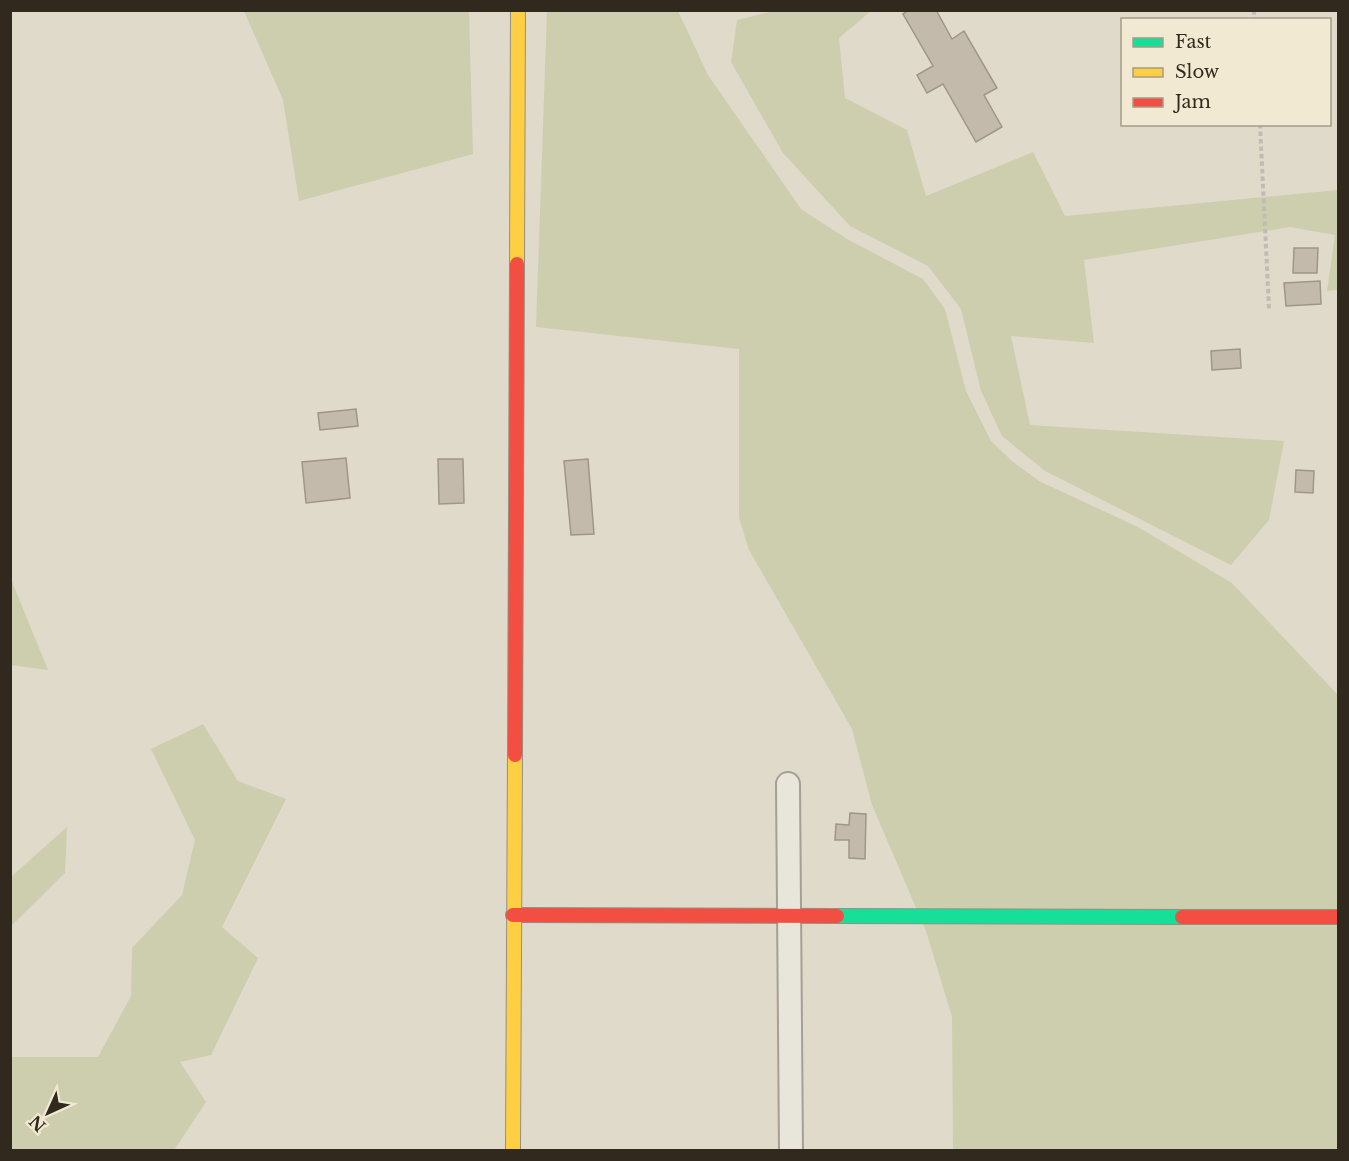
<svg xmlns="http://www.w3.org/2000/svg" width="1349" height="1161" viewBox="0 0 1349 1161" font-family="'Libre Baskerville',serif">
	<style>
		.green { fill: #cdceae }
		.building { fill: #c3baac; stroke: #9f968a; stroke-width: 1.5 }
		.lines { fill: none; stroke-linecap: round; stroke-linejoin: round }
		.street-casing { stroke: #a59f94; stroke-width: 26 }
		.fast-casing { stroke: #958f84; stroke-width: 16 }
		.slow-casing { stroke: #958f84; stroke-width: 16 }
		.jam-casing { stroke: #958f84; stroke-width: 16 }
		.path { stroke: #c1bcb3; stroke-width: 4; stroke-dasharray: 4.5 3; stroke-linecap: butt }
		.street { stroke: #e8e5db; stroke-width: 22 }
		.fast { stroke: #16e098; stroke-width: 14 }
		.slow { stroke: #ffcf43; stroke-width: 14 }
		.jam { stroke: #f24e42; stroke-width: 14 }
	</style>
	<rect width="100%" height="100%" fill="#e0daca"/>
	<g class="green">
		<path d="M777 10 871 11 839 38 845 98 907 130 926 196 1033 152 1065 216 1338 190V290L1327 291 1335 235 1290 227 1084 260 1094 343 1011 336 1030 425 1284 441 1269 520 1231 565 1045 471 1002 436 981 391 961 309 928 266 850 226 783 153 731 62 737 20Z"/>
		<path d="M244 11H469L473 154 299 201 283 100Z"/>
		<path d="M547 11H678L708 75 801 209 847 239 923 279 945 309 966 391 991 441 1012 461 1039 481 1138 527 1232 583 1338 695V1150H953L952 1017 926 931 872 805 852 729 749 550 739 518V349L536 327Z"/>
		<path d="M10 579H11L48 670 11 665Z"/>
		<path d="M203 724 238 781 286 799 222 927 258 958 211 1055 180 1062 206 1102 175 1149 171 1150H11V1057H98L131 996 132 948 182 895 195 840 151 749Z"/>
		<path d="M67 827 65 873 11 926V877Z"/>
	</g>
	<g class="building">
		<path d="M909 10H936L952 39 964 31 997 88 984 95 1002 127 976 142 943 84 927 93 917 75 933 66 903 14Z"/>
		<path d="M1294 248H1318L1317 273H1293Z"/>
		<path d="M1320 281 1321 304 1286 306 1284 283Z"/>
		<path d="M1240 349 1241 368 1212 370 1211 351Z"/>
		<path d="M356 409 358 426 320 430 318 413Z"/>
		<path d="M346 458 350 498 306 503 302 462Z"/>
		<path d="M438 459H463L464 503 439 504Z"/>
		<path d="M588 459 594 534 571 535 564 461Z"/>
		<path d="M1296 470 1314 471 1313 493 1295 492Z"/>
		<path d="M850 813 866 814 865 859 849 858V840H835L836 824 849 825Z"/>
	</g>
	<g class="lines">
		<g class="street-casing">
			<path id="street" d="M788 784 791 1150"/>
		</g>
		<g class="fast-casing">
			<path id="fast" d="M837 916 1182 917"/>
		</g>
		<g class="slow-casing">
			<g id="slow">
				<path d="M517 264 518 10"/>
				<path d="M513 1150 515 755"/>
			</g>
		</g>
		<g class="jam-casing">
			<g id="jam">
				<path d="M515 755 517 264"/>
				<path d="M513 915 837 916"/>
				<path d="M1182 917H1338"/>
			</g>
		</g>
		<g class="path">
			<path d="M1254 10V20"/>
			<path d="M1260 124 1269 309"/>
		</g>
		<use href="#street" class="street"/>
		<use href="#fast" class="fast"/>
		<use href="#slow" class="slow"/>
		<use href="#jam" class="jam"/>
	</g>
	<rect width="1349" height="1161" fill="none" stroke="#32291e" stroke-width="24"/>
	<rect x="1121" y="18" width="210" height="108" fill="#f1e9d1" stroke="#a59c89" stroke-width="1.5"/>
	<rect x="1133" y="38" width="30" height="9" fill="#16e098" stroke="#a59c89" stroke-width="1.5"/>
	<text x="1175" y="48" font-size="18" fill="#32291e">Fast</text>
	<rect x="1133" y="68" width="30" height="9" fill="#ffcf43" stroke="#a59c89" stroke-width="1.5"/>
	<text x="1175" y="78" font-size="18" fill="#32291e">Slow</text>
	<rect x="1133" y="98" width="30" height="9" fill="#f24e42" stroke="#a59c89" stroke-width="1.5"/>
	<text x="1175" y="108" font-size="18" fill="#32291e">Jam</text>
	<g transform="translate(48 1113) rotate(225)" stroke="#f1e9d1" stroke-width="4.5" paint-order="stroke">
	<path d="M0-4.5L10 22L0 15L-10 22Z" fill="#32291e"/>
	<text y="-9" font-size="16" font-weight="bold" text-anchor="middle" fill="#32291e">N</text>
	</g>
</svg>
